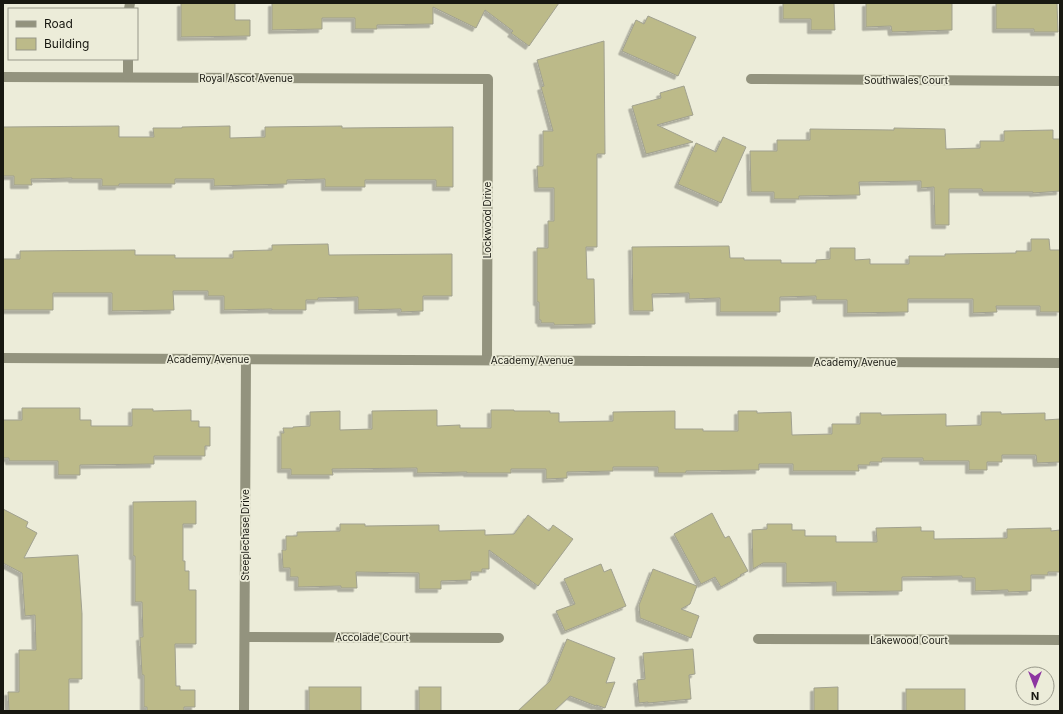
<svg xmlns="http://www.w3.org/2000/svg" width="1063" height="714" viewBox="0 0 1063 714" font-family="Inter,sans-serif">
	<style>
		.building { fill: #bcba89; stroke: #a1a18f; filter: url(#shadow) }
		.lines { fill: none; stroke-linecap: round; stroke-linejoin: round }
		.minor { stroke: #93937e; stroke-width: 10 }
		.labels { text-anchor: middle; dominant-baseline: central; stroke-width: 3.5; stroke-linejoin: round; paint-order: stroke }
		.street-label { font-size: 10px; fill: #181811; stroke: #ececd9 }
	</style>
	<defs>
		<filter id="shadow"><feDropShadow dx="-3.5" dy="3.5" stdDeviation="0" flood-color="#0004"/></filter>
	</defs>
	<rect width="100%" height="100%" fill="#ececd9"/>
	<g class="building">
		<path d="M181 3H235V20H250V36L181 37Z"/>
		<path d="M272 3H559L529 46 511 33 513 31 485 10 476 28 433 7V24L377 25V29H355V18H322V29L272 30Z"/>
		<path d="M783 3H834L835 30H811V19H783Z"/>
		<path d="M866 3H952V30L892 32 891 26 866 27Z"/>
		<path d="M996 3H1057L1058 32H1034V29H996Z"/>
		<path d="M648 16 696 37 678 76 622 51 636 20 644 24Z"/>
		<path d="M604 41 605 154H597V247H586L587 279H594L595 324 554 325V323H541V320H539V302H537V248H548V221H554V188H538L537 166H543V131H553L541 87 544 86 537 60Z"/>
		<path d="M684 86 693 115 657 125 693 142 646 154 632 106 661 98 660 93Z"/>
		<path d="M119 126V137H154L153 128H182V127L230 126V138L265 137V127L342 126V128L453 127V187H436V180H365V187H325V179L287 180V184L214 186V179H175V184H119V186H102V179H72V178L31 179 32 185H14V176H3V127Z"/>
		<path d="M894 128 945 129 946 149 980 148V141H1004V131L1053 130V139H1060V191L1033 193V192H983L982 189H949V225H935L934 187 921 188V181L859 182 860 195 799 196V199H774V192H751L750 151H777V140H810V129L894 130Z"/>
		<path d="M723 137 746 147 721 203 678 184 696 143 716 152Z"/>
		<path d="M1031 239H1049L1050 250H1060V312H1040V306H996L997 312 973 313V299H908V312L847 313V300H816V296L780 297V312H720V298L689 299V293L652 294 653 311H633L632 247 729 246 730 258H744V260H781V263H816V260L830 259V248H855V260L870 259V264H909V256H945V254L1016 253V251H1031Z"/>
		<path d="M328 244 329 255 452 254V296H423V311L401 312V309L358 310V297L318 298V300H306V310H272V309L224 310V296H208V291H173L174 310 112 311V293H53V310H3V259H20V251L135 250V255H175V258H233V251L272 250V245Z"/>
		<path d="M22 408H80V420H91V426H132V409H153V411L191 410V421H199V427H210V446H205V456H154V464L80 465V475H58V461H9V458H3V420H22Z"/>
		<path d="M437 410V426L460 425V428H491V410H514V411H550V413H559V422L613 421V412L675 411V429H703V431H738V411H757V413L791 412 792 435 832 434V424H860V413H881V415L946 414V426L981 425V412H1001V414L1045 413V420L1060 419V462L1037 463 1036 455H1002V462H987V470H969V461H923V458H882V462H870V465H858L859 471H793V464H759V470L686 471V473H658V467H613V471L567 472V478L546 479V469H511V473H467V472L417 473V468L332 469 333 475H291V469H281V433H284L283 428H293V427L310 426V412L340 411V430L372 429V411Z"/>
		<path d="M196 501V524H183V561H185V571H189V590H196V644H175L176 686H180V690H195V707H184V711H147V707H144V675H142L140 637H143L142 602H135V556H133V502Z"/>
		<path d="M3 509 28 522 26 527 37 533 24 558 78 555 82 614V679H69V711H9L8 692H19V650H36L35 615 25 616 22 573 3 563Z"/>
		<path d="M712 513 725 538 729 536 748 571 740 575 741 576 721 587 715 577 701 584 674 534Z"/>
		<path d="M528 515 549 531 553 525 573 539 538 586 489 550V569H482V572H471V580L441 581V589H419V573L356 572 357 588H341V586L298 587V577H290V568H283L282 550H286V536H297V532L340 531V524H365V526L439 525V531L485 530V535L514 534Z"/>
		<path d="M767 524H792V530H805V536H836V542H877L876 528 921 527V531H934V539L1007 538V529L1051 528V531L1060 530V572H1048V575H1031V591L1008 592V590L975 591V578H962V576L902 577V591L836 592V582L786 583V563H763L753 569 752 530 767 529Z"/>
		<path d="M601 564 604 572 611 569 626 606 565 631 556 611 575 604 564 579Z"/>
		<path d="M653 569 697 586 690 604 681 609 699 616 691 638 640 618 639 605Z"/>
		<path d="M567 639 615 658 606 683 615 682 605 708 596 705V706L570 696 554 711H518L550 681Z"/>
		<path d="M693 649 695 674 689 675 691 699 648 703V702L639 703 637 680 645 679 643 653Z"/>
		<rect x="309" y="687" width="52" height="24"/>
		<rect x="419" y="687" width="22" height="24"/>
		<path d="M838 687V711H814V688Z"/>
		<rect x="906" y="689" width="59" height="22"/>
	</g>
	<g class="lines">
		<g class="minor">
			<path d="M129 9 130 3"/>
			<path d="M3 77 488 79 487 360"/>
			<path d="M128 77V59"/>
			<path d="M751 79 1060 81"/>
			<path d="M3 358 1060 363"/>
			<path d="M245 637 499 638"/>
			<path d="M758 639 1060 640"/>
			<path d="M244 711 246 359"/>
		</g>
	</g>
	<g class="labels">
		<g class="street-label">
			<text x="246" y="78">Royal Ascot Avenue</text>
			<text x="906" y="80">Southwales Court</text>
			<text transform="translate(487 220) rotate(-90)">Lockwood Drive</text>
			<text x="208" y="359">Academy Avenue</text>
			<text x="532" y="360">Academy Avenue</text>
			<text x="855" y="362">Academy Avenue</text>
			<text transform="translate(245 535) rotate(-90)">Steeplechase Drive</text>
			<text x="372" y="637">Accolade Court</text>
			<text x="909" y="640">Lakewood Court</text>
		</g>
	</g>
	<rect width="1063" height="714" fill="none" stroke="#181811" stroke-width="8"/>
	<rect x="8" y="8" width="130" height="52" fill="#ececd9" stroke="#979789"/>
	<rect x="16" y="21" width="20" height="6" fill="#93937e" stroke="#979789"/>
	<text x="44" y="28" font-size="12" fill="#181811">Road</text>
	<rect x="16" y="38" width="20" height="12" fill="#bcba89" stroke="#979789"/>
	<text x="44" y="48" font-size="12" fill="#181811">Building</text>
	<g transform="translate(1035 686) rotate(180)"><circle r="19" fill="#ececd9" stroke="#979789"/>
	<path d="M0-3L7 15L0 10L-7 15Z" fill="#8d35a1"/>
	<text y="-6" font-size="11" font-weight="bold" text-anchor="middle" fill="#181811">N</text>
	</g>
</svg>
